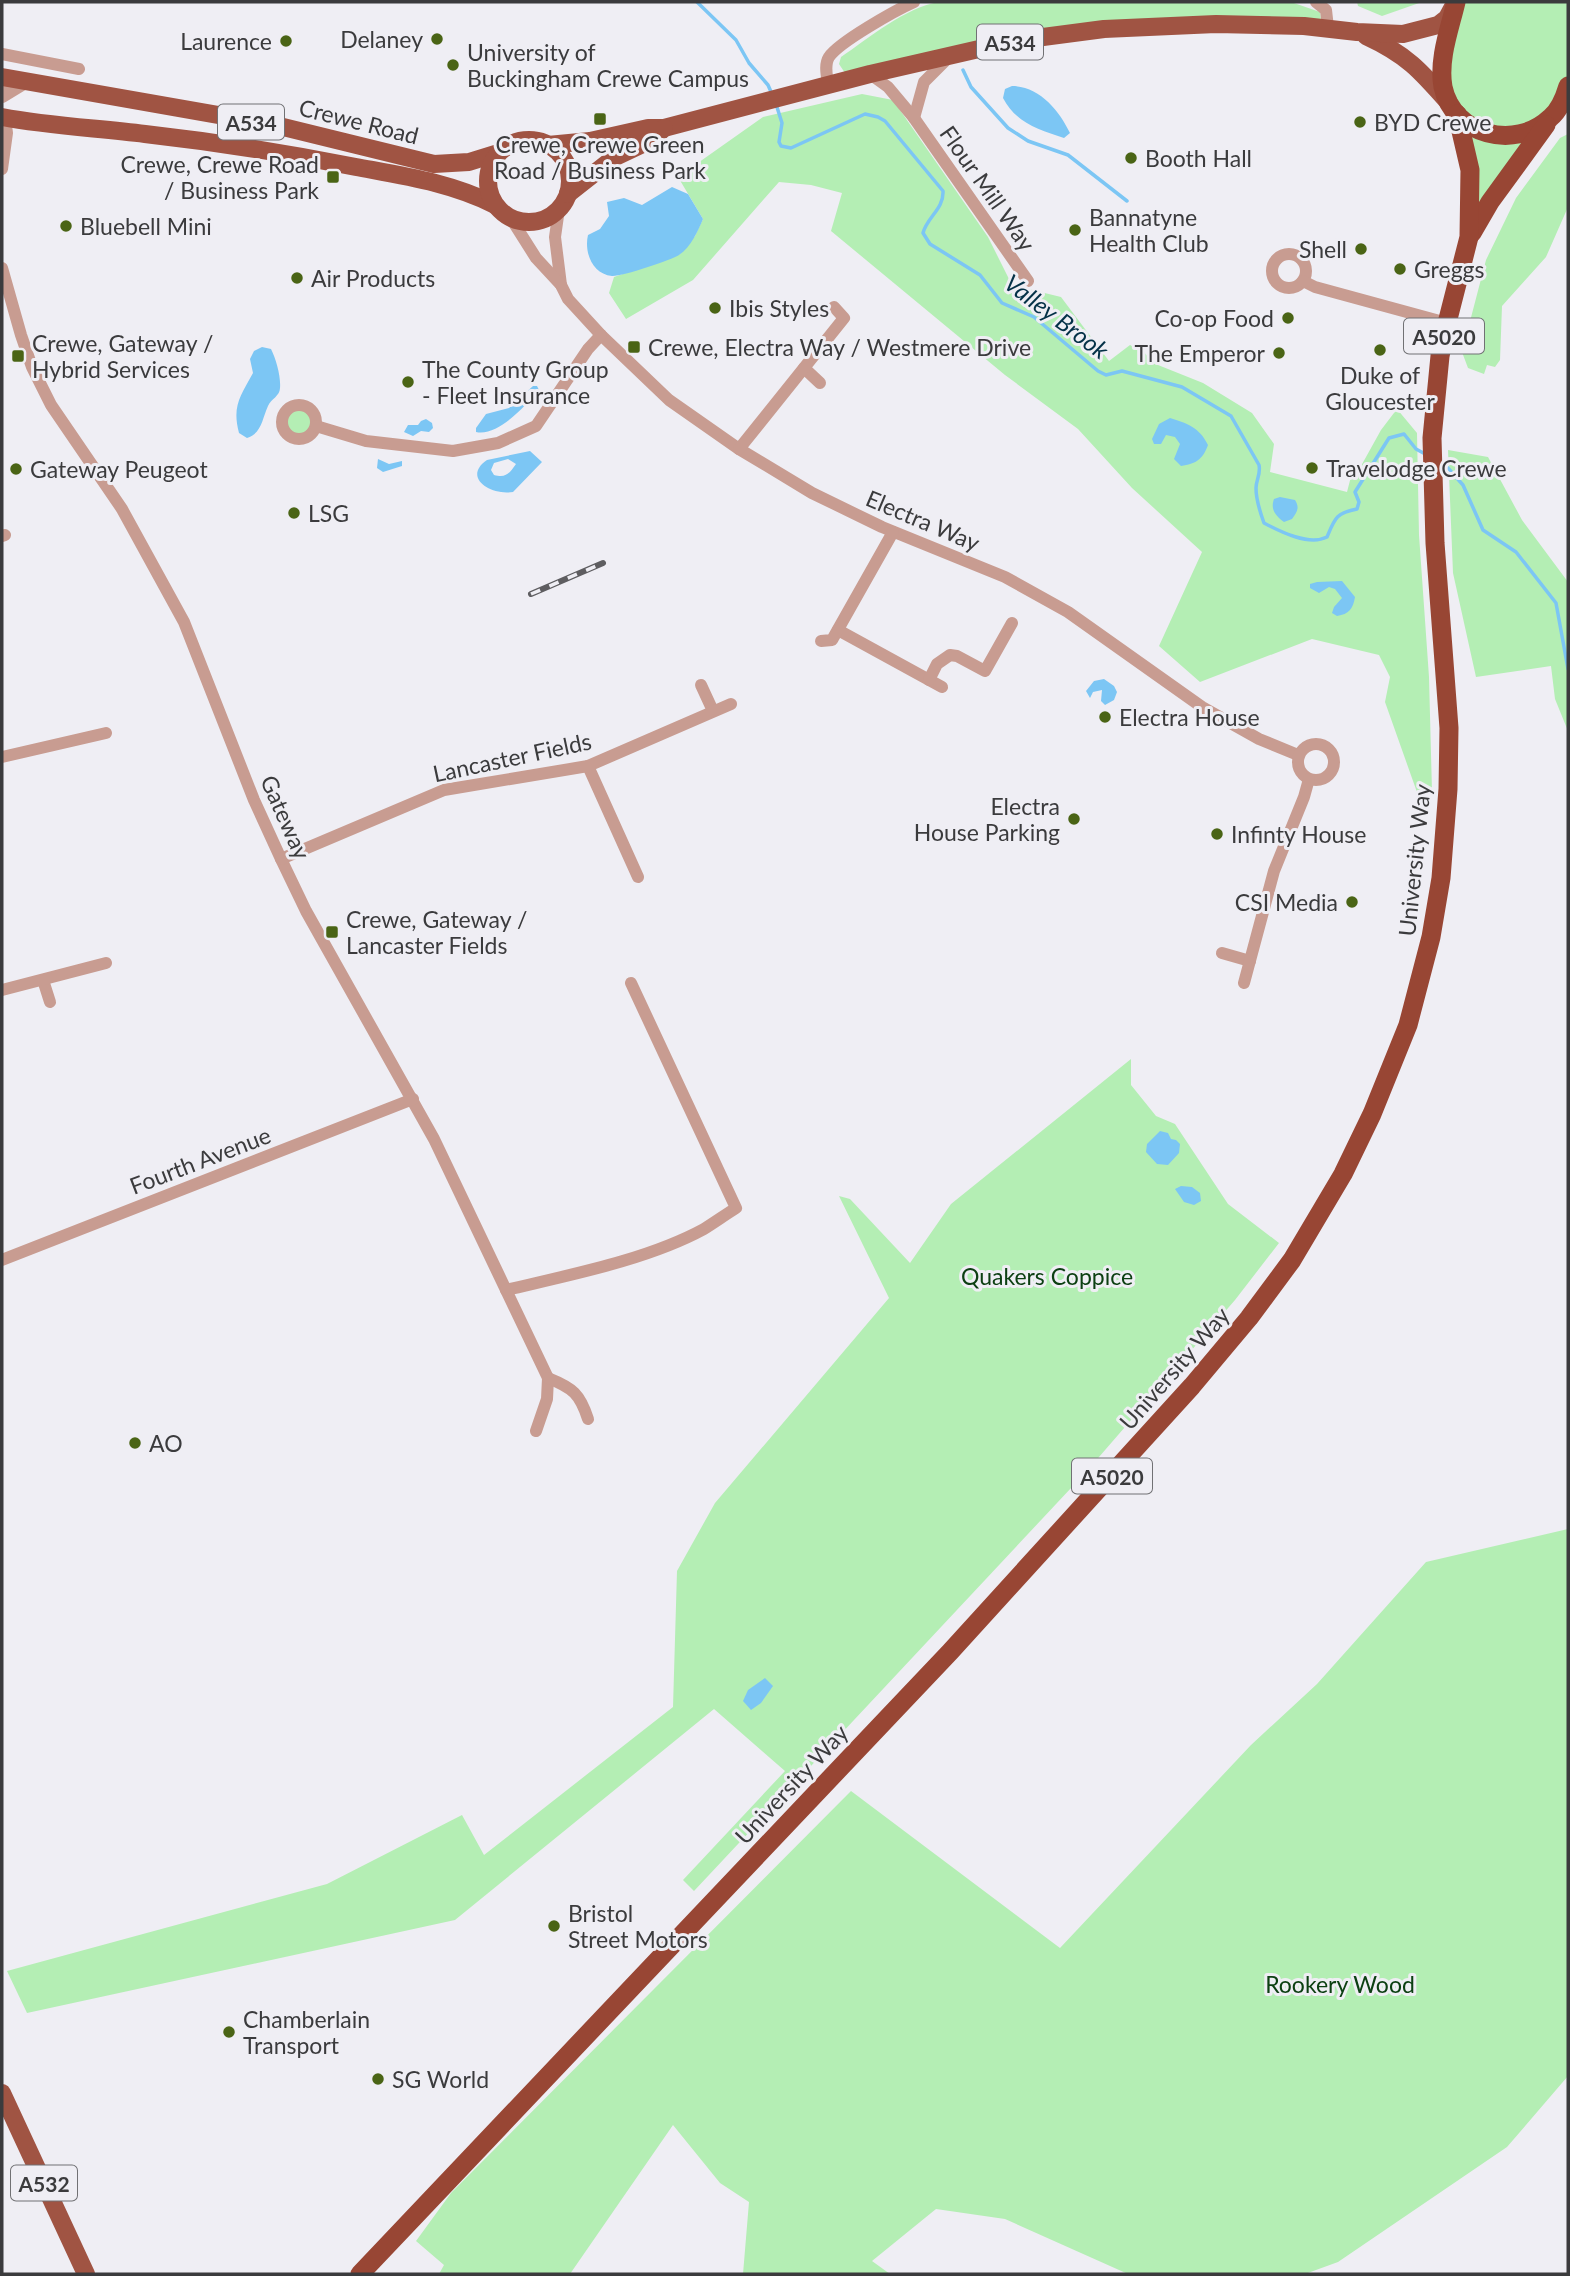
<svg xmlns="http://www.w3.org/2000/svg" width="1570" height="2276" viewBox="0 0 1570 2276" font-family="Lato,sans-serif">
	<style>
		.green { fill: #b4eeb4 }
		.water { fill: #7cc6f4; fill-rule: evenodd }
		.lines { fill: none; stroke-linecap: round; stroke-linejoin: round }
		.stream { stroke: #7cc6f4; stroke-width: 3.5 }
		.minor { stroke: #c89c91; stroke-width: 12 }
		.tertiary { stroke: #c89c91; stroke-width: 16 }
		.primary { stroke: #a05443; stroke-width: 18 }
		.trunk { stroke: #984634; stroke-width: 19 }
		.rail-casing { stroke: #5e5d60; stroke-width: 6 }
		.rail { stroke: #efeef4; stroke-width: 3.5; stroke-dasharray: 10; stroke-linecap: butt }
		.poi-dot { fill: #4a6415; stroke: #efeef4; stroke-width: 2.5 }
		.labels { text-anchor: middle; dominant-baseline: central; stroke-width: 6; stroke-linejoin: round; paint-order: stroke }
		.shield { fill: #efeef4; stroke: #717174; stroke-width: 2 }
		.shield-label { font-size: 21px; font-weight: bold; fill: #3b3b3d }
		.poi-label { font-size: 23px; fill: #3b3b3d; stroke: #efeef4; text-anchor: start }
		.street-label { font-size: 23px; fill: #3b3b3d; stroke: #efeef4 }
		.park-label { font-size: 23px; fill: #0c4012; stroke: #efeef4 }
		.water-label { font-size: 24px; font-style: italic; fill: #043147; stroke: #efeef4 }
	</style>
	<rect width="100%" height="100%" fill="#efeef4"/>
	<g class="green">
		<path d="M939 2H1291L1320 12 1321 20 1183 17 845 73 839 64 841 57C869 38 906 7 939 2Z"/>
		<path d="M1357 2H1422L1382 16 1358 6Z"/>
		<path d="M1456 2H1568V86L1469 234 1471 190 1441 64Z"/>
		<path d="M862 94 893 100 988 237 1012 285 1061 297 1109 361 1130 345 1144 352 1153 363 1203 383 1252 413 1274 444 1270 472 1347 492 1354 465 1361 466 1381 430 1397 409 1417 433 1419 535 1429 677 1432 792 1418 795 1385 702 1390 677 1379 655 1312 639 1200 682 1159 646 1202 552 1132 488 1078 429 1005 375 831 231 842 193 811 185 779 182 693 280 626 319 609 293 614 277 680 254 695 236 703 219 678 177 763 117Z"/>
		<path d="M1568 134V207L1546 257 1502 306 1500 360 1495 367 1487 365 1484 374 1468 368 1462 352 1486 260 1516 198 1560 138Z"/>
		<circle cx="299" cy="422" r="17"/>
		<path d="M1448 450 1488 457 1522 520 1568 582V731L1555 699 1551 666 1476 677 1453 573Z"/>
		<path d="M1131 1059V1085L1156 1116 1175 1124 1228 1204 1279 1243 1235 1300 1086 1472 694 1891 683 1880 785 1771 714 1709 455 1920 27 2013 7 1971 327 1884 462 1815 484 1855 673 1707 677 1571 715 1503 889 1298 839 1196 850 1199 910 1263 951 1204Z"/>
		<path d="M1568 1529V2076L1507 2147 1338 2262 1305 2274H1128L1005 2219 936 2209 872 2261 890 2274H743L749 2202 720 2183 673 2125 570 2274H439L444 2265 416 2241 451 2193 851 1791 1060 1948 1251 1745 1317 1684 1426 1562Z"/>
	</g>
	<g class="water">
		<path d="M1012 86C1039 86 1059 110 1070 133L1064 138C1039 130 1016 123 1003 98L1005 89Z"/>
		<path d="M672 187 688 194 703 219C698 231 691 247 679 255 672 260 620 277 612 276 592 274 584 252 588 235L600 229 609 216 607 202 624 198 642 205Z"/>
		<path d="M262 347 271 349C276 359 281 376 280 388 280 396 271 399 268 406 262 419 262 433 247 438L239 433C232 406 240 397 253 373L250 359 254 351Z"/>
		<path d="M533 386H537L539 390C526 405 498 437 476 432V428L486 414 509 408Z"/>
		<path d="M1170 418C1187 423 1200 428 1208 445 1203 459 1196 464 1181 466L1174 459 1180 444 1175 437 1166 435 1161 444H1154L1152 439 1159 424Z"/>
		<path d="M426 419 432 423 433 428 429 432 421 431 413 436 404 432 408 425H418L421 421Z"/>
		<path d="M530 451 542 462 513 492C490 496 462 477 487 460ZM508 459 516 464C509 474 506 478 494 475L491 470 494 463Z"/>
		<path d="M378 459 389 464 402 461V466L383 472 377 468Z"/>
		<path d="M1280 497 1295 500C1300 508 1297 512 1292 519L1284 522C1276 516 1270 510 1274 499Z"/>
		<path d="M1342 581 1355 597C1353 609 1349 614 1337 616L1332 613 1334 607 1342 598 1335 589 1329 587 1319 593 1310 588V584L1317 582Z"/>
		<path d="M1104 679 1114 686 1117 692 1114 700 1105 705 1101 701 1102 690 1093 692 1090 698 1086 691 1094 681Z"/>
		<path d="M1160 1131 1168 1133 1171 1139 1176 1140 1180 1144 1179 1153 1168 1165 1157 1164 1146 1152 1147 1144Z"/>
		<path d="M1181 1186 1192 1187 1200 1193 1201 1201 1194 1205 1184 1202 1175 1189Z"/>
		<path d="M765 1678 773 1686 761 1703 751 1710 743 1701 748 1690Z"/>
	</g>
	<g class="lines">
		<g class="stream">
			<path d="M697 2 736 40 749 63 768 85 772 94"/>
			<path d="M963 70 971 87 1008 128 1028 141 1068 155 1127 201"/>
			<path d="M776 104 782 123 779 142 781 146 791 148 865 114 878 117 885 121 943 191C944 209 927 217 923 233L930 244 980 275 1002 303 1034 317 1098 371 1106 375 1122 371 1182 387 1231 416 1259 465C1261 474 1256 480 1256 488 1256 500 1260 512 1264 523 1281 532 1309 546 1327 537 1335 518 1336 513 1357 509L1359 502 1355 492 1389 438 1404 434 1416 449 1427 455"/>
			<path d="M1440 462 1447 467 1463 485 1483 530 1516 552 1556 603 1568 669"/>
		</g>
		<g class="minor">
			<path d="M1316 2 1326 10 1328 28"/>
			<path d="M2 54 79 69"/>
			<path d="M870 74 888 87 914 118 1028 281"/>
			<path d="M828 84C827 76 824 65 829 57 839 42 896 10 914 2"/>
			<path d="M914 118 924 82 949 57"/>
			<path d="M2 169 7 133 5 118"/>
			<path d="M559 209 555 237 561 285"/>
			<path d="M510 217 536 258 561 285 568 299 601 335 669 400 739 449 812 493 882 527 1005 577 1068 612 1202 707 1259 739 1298 755"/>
			<circle cx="1289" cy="271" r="17"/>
			<path d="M2 268 21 335 32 367 51 405 122 509 184 622 254 800 281 859 306 911 434 1139 548 1378 547 1399 536 1431"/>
			<path d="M1303 281 1315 287 1447 323"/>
			<path d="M804 368 820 383"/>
			<circle cx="299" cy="422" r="17"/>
			<path d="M316 426 366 441 453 451 498 443 536 426 588 349 601 335"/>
			<path d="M739 449 844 318 834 307"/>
			<path d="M2 536 5 535"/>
			<path d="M838 630 942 687"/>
			<path d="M821 641 832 640 893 532"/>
			<path d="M929 680 937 664 950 655 957 656 985 671 1012 623"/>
			<path d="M701 685 713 711"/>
			<circle cx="1316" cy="762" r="18"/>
			<path d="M2 757 106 733"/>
			<path d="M588 766 638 877"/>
			<path d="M281 859 444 790 588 766 731 704"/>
			<path d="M1222 953 1250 961"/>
			<path d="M43 980 50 1002"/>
			<path d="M1244 983 1274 871 1304 797 1309 779"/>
			<path d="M2 990 106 963"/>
			<path d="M2 1260 413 1099"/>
			<path d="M506 1290C569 1275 647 1260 704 1229 715 1222 725 1215 736 1208L631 983"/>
			<path d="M548 1378C573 1388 580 1394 588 1419"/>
		</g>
		<path class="tertiary" d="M2 95 25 81"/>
		<g class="primary">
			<path d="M1366 36C1407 55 1420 70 1449 103"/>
			<path d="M2 77 275 125 434 164 469 162 498 153"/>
			<path d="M2 117C49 126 97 128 145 134 216 142 286 153 356 167 404 176 452 183 495 205"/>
			<circle cx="529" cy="181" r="41"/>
			<path d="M548 145 590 141 648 128H664L870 74 979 49 1043 37 1104 29 1216 24 1304 26 1357 32 1403 34 1438 25 1447 18 1454 5"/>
			<path d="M568 194 615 157 653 139 664 128"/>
			<path d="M2 2093 86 2274"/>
		</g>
		<g class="trunk">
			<path d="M1456 2C1450 28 1438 59 1443 87 1453 135 1515 151 1550 118 1559 111 1565 96 1568 86"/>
			<path d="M1472 233 1490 202 1546 125"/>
			<path d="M360 2274 950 1652 1192 1386 1249 1318 1292 1260 1343 1174 1372 1114 1408 1025 1431 937 1441 878 1448 789 1449 728 1435 543 1432 438 1440 356 1447 323 1469 237 1470 170 1457 114"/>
		</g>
		<g class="rail-casing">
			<path id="rail" d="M531 594 603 563"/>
		</g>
		<use href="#rail" class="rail"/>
	</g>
	<g class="poi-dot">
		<circle cx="437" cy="39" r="7"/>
		<circle cx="286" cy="41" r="7"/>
		<circle cx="453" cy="65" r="7"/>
		<rect x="593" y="112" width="14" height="14" rx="3.5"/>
		<circle cx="1360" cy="122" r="7"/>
		<circle cx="1131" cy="158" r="7"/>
		<rect x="326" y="170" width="14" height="14" rx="3.5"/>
		<circle cx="66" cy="226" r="7"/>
		<circle cx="1075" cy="230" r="7"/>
		<circle cx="1361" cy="249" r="7"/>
		<circle cx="1400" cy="269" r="7"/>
		<circle cx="297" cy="278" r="7"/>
		<circle cx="715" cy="308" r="7"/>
		<circle cx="1288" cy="318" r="7"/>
		<rect x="627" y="340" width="14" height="14" rx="3.5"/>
		<circle cx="1380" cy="350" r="7"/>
		<circle cx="1279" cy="353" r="7"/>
		<rect x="11" y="349" width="14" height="14" rx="3.5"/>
		<circle cx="408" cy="382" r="7"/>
		<circle cx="1312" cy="468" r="7"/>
		<circle cx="16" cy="469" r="7"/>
		<circle cx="294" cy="513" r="7"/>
		<circle cx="1105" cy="717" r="7"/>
		<circle cx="1074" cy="819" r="7"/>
		<circle cx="1217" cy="834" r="7"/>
		<circle cx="1352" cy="902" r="7"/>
		<rect x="325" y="925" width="14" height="14" rx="3.5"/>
		<circle cx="135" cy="1443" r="7"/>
		<circle cx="554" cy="1926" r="7"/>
		<circle cx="229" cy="2032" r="7"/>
		<circle cx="378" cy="2079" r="7"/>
	</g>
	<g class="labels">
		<g class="shield">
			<rect x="977" y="24.5" width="66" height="35" rx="5"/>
			<rect x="218" y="104.5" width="66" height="35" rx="5"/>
			<rect x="1404" y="318.5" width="80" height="35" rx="5"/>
			<rect x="1072" y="1458.5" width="80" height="35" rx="5"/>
			<rect x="11" y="2165.5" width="66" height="35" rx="5"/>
		</g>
		<g class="shield-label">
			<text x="1010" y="42">A534</text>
			<text x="251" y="122">A534</text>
			<text x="1444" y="336">A5020</text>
			<text x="1112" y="1476">A5020</text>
			<text x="44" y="2183">A532</text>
		</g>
		<g class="poi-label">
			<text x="423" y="39" text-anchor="end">Delaney</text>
			<text x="272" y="41" text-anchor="end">Laurence</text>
			<text x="467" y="52">University of<tspan x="467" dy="26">Buckingham Crewe Campus</tspan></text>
			<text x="1374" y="122">BYD Crewe</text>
			<text x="600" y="144" text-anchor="middle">Crewe, Crewe Green<tspan x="600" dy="26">Road / Business Park</tspan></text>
			<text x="1145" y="158">Booth Hall</text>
			<text x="319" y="164" text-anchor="end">Crewe, Crewe Road<tspan x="319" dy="26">/ Business Park</tspan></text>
			<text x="1089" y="217">Bannatyne<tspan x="1089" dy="26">Health Club</tspan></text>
			<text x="80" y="226">Bluebell Mini</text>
			<text x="1347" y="249" text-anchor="end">Shell</text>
			<text x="1414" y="269">Greggs</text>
			<text x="311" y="278">Air Products</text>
			<text x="729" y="308">Ibis Styles</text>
			<text x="1274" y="318" text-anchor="end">Co-op Food</text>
			<text x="32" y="343">Crewe, Gateway /<tspan x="32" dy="26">Hybrid Services</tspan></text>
			<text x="648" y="347">Crewe, Electra Way / Westmere Drive</text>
			<text x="1265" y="353" text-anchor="end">The Emperor</text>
			<text x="422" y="369">The County Group<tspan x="422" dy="26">- Fleet Insurance</tspan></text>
			<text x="1380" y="375" text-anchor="middle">Duke of<tspan x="1380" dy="26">Gloucester</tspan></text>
			<text x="1326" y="468">Travelodge Crewe</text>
			<text x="30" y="469">Gateway Peugeot</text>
			<text x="308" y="513">LSG</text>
			<text x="1119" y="717">Electra House</text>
			<text x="1060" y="806" text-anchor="end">Electra<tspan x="1060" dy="26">House Parking</tspan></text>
			<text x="1231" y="834">Infinty House</text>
			<text x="1338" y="902" text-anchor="end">CSI Media</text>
			<text x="346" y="919">Crewe, Gateway /<tspan x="346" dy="26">Lancaster Fields</tspan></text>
			<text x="149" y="1443">AO</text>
			<text x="568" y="1913">Bristol<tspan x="568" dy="26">Street Motors</tspan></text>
			<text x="243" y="2019">Chamberlain<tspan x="243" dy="26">Transport</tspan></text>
			<text x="392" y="2079">SG World</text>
		</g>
		<g class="street-label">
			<text transform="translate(359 121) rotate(14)">Crewe Road</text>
			<text transform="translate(988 188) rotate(55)">Flour Mill Way</text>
			<text transform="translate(923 520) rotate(23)">Electra Way</text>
			<text transform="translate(512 757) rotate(-12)">Lancaster Fields</text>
			<text transform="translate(286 817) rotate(66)">Gateway</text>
			<text transform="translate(1414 860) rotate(-84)">University Way</text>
			<text transform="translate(200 1160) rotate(-21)">Fourth Avenue</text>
			<text transform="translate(1174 1368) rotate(-49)">University Way</text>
			<text transform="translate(791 1784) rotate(-47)">University Way</text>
		</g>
		<g class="park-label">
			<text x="1047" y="1276">Quakers Coppice</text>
			<text x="1340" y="1984">Rookery Wood</text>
		</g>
		<g class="water-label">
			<text transform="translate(1057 316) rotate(37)">Valley Brook</text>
		</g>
	</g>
	<rect width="1570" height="2276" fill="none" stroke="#3b3b3d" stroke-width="7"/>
</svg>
